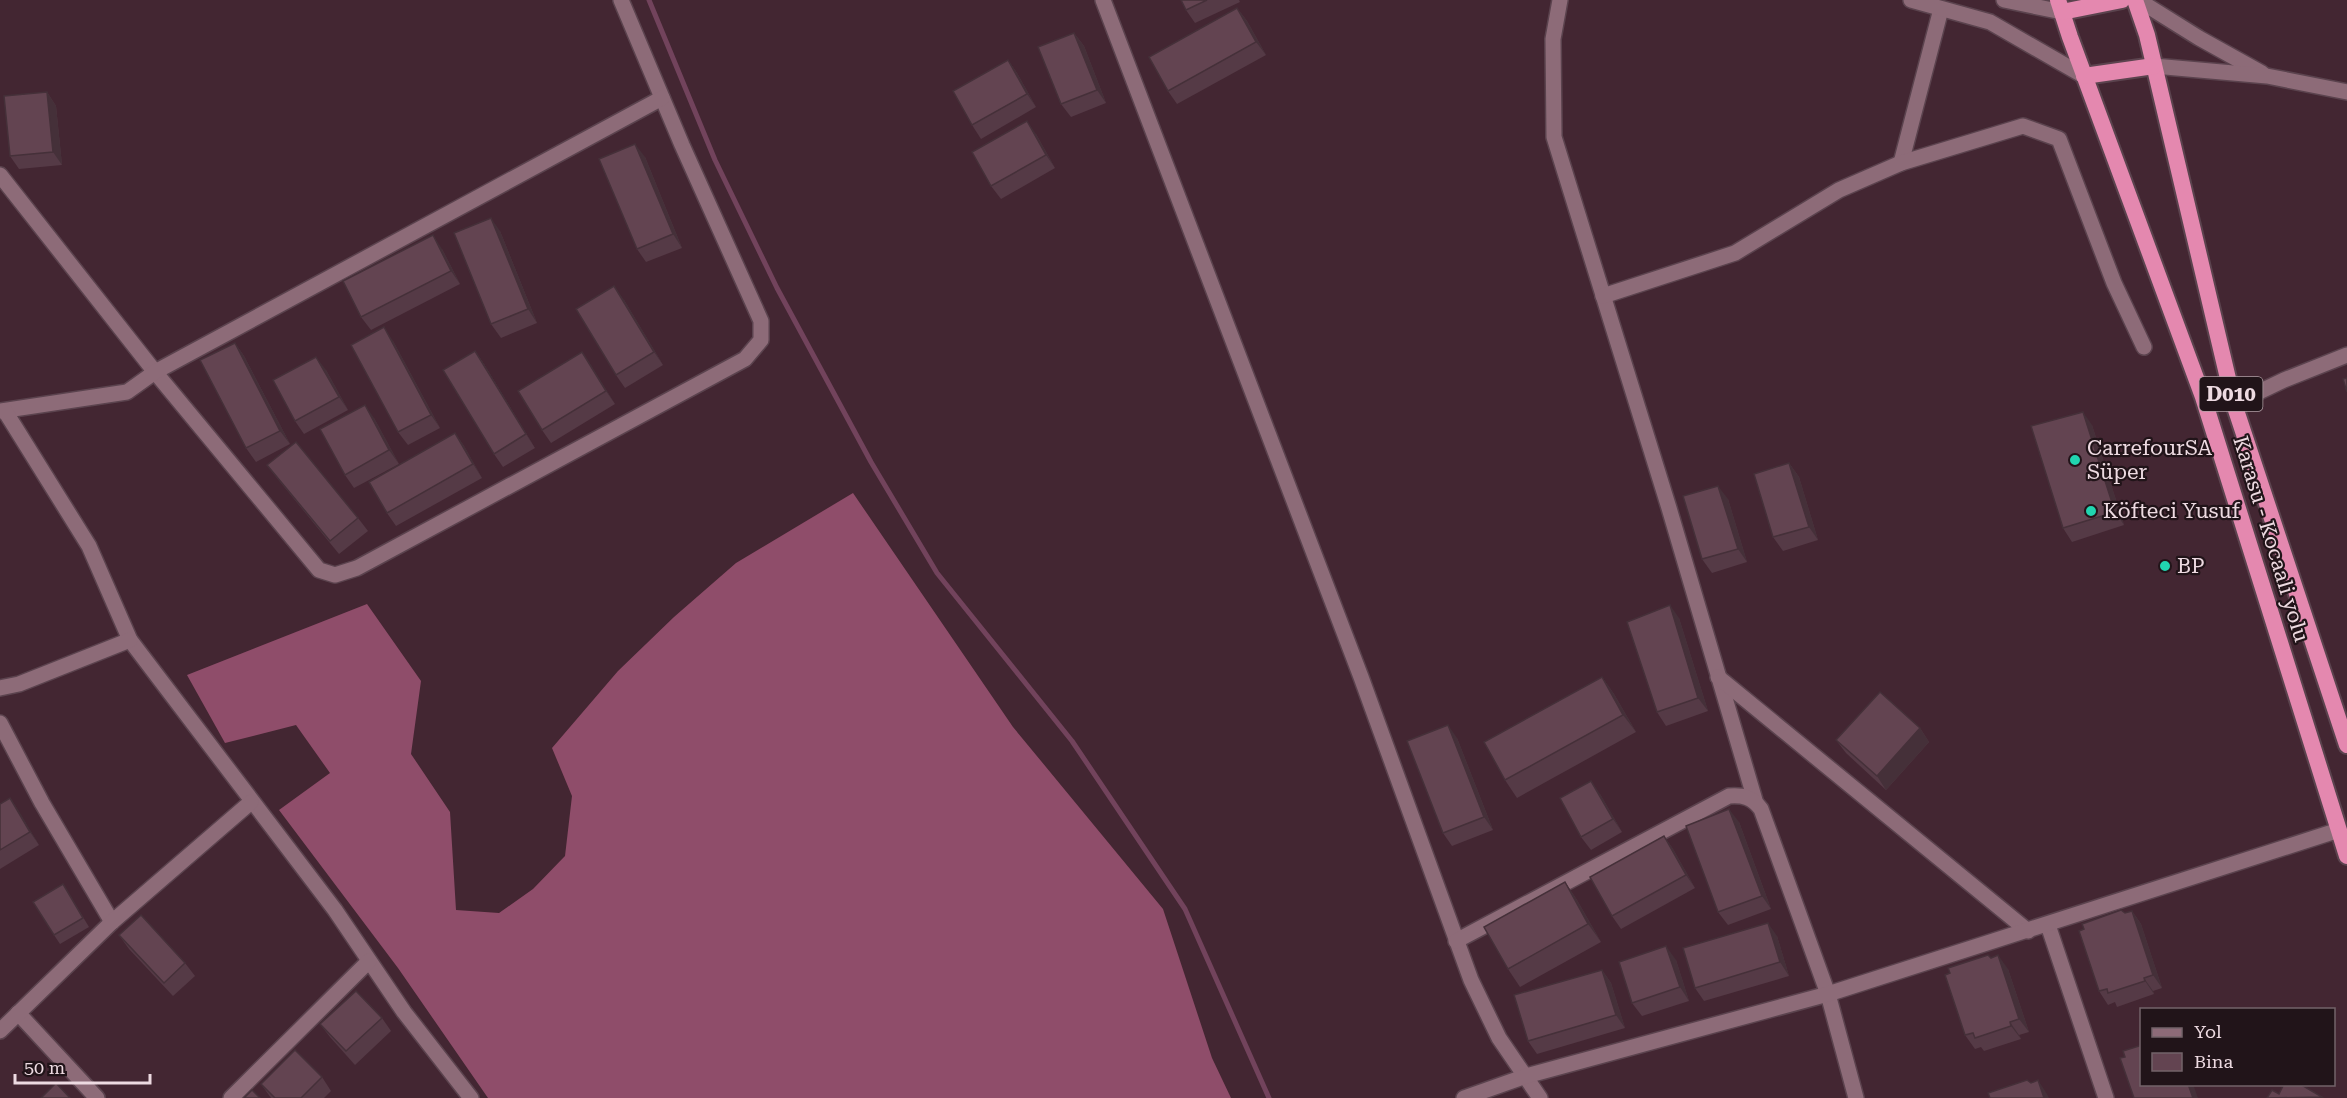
<svg xmlns="http://www.w3.org/2000/svg" width="2347" height="1098" viewBox="0 0 2347 1098" font-family="'Roboto Serif',serif">
	<style>
		.forest { fill: #8f4d6a }
		.lines { fill: none; stroke-linecap: round; stroke-linejoin: round }
		.stream { stroke: #72435c; stroke-width: 5 }
		.minor-casing { stroke: #5b434e; stroke-width: 18 }
		.tertiary-casing { stroke: #5b434e; stroke-width: 18 }
		.secondary-casing { stroke: #5b434e; stroke-width: 18 }
		.trunk-casing { stroke: #5b434e; stroke-width: 20 }
		.minor { stroke: #8d6b78; stroke-width: 15 }
		.tertiary { stroke: #8d6b78; stroke-width: 15 }
		.secondary { stroke: #8d6b78; stroke-width: 15 }
		.trunk { stroke: #e488af; stroke-width: 16 }
		.wall { fill: #553a46 }
		.shaded-wall { fill: #453039 }
		.building { fill: #634451; stroke: #453039; stroke-width: 1.5 }
		.poi-dot { fill: #21d5b0; stroke: #211419; stroke-width: 2 }
		.labels { text-anchor: middle; dominant-baseline: central; stroke-width: 4.5; stroke-linejoin: round; paint-order: stroke }
		.shield { fill: #211419; stroke: #b09fa5; stroke-width: 1.5 }
		.shield-label { font-size: 20px; font-weight: bold; fill: #eddae1 }
		.poi-label { font-size: 21px; fill: #eddae1; stroke: #211419; text-anchor: start }
		.street-label { font-size: 21px; fill: #eddae1; stroke: #211419 }
	</style>
	<rect width="100%" height="100%" fill="#432632"/>
	<path class="forest" d="M853 493 1013 727 1163 909 1212 1058 1231 1098H488L398 968 279 810 330 773 296 725 225 743 187 675 367 604 421 681 411 754 450 812 456 910 499 913 533 889 565 856 572 796 552 748 618 671 674 617 736 563Z"/>
	<g class="lines">
		<path class="stream" d="M649 0 715 160 777 288 871 462 937 573 1072 741 1185 909 1269 1098"/>
		<g class="minor-casing">
			<g id="minor">
				<path d="M1103 0 1361 677 1471 980 1499 1038 1540 1098"/>
				<path d="M1560 0 1553 39 1554 137 1669 508 1755 800"/>
				<path d="M1901 163 1941 9"/>
				<path d="M0 175 155 372 319 570 335 575 357 568 745 359 761 340V321L682 145 621 0"/>
				<path d="M1603 296 1735 253 1839 190 1901 163 2023 126 2059 139 2114 283 2144 347"/>
				<path d="M2234 404 2284 380 2347 355"/>
				<path d="M0 411 127 392 155 372 662 98"/>
				<path d="M5 411 89 546 130 640 335 910 404 1012 471 1098"/>
				<path d="M1718 677 2028 931"/>
				<path d="M0 688 19 684 130 640"/>
				<path d="M0 723 42 803 112 922"/>
				<path d="M2048 925 2106 1098"/>
				<path d="M1456 941 1729 796C1743 795 1752 797 1761 809L1828 994 1856 1098"/>
				<path d="M18 1013 97 1098"/>
				<path d="M0 1031 112 922 251 802"/>
				<path d="M231 1098 369 961"/>
				<path d="M1464 1098 1526 1076 1828 994 2339 830"/>
			</g>
		</g>
		<g class="tertiary-casing">
			<g id="tertiary">
				<path d="M2138 0 2199 38 2262 73"/>
				<path d="M2154 66 2267 76 2347 92"/>
			</g>
		</g>
		<g class="secondary-casing">
			<g id="secondary">
				<path d="M1911 0 1990 22 2084 76"/>
				<path d="M2004 0 2062 12"/>
			</g>
		</g>
		<g class="trunk-casing">
			<g id="trunk">
				<path d="M2058 0 2070 37 2203 397 2347 856"/>
				<path d="M2135 0 2147 35 2234 404 2347 745"/>
				<path d="M2062 12 2122 0"/>
				<path d="M2084 76 2154 66"/>
			</g>
		</g>
		<use href="#minor" class="minor"/>
		<use href="#tertiary" class="tertiary"/>
		<use href="#secondary" class="secondary"/>
		<use href="#trunk" class="trunk"/>
	</g>
	<g class="wall">
		<path d="M1181 0H1239L1240 2 1195 23 1186 10Z"/>
		<path d="M1237 8 1247 21 1266 55 1177 104 1168 91Z"/>
		<path d="M1074 33 1084 46 1106 103 1071 117 1061 104Z"/>
		<path d="M1008 60 1017 73 1036 107 981 139 972 125Z"/>
		<path d="M47 92 56 106 62 165 19 169 10 156Z"/>
		<path d="M1036 134 1055 168 1001 199 991 186Z"/>
		<path d="M645 157 682 248 646 262 637 249Z"/>
		<path d="M500 231 537 323 501 338 491 324Z"/>
		<path d="M442 249 460 284 371 330 361 317Z"/>
		<path d="M624 300 663 365 625 388 616 375Z"/>
		<path d="M393 341 440 428 408 445 398 432Z"/>
		<path d="M235 343 244 356 290 444 256 462 246 448Z"/>
		<path d="M475 351 484 364 535 448 503 467 494 454Z"/>
		<path d="M582 352 615 404 551 443 542 430Z"/>
		<path d="M326 370 348 410 304 434 295 421Z"/>
		<path d="M374 418 399 464 354 488 345 475Z"/>
		<path d="M2092 425 2124 525 2072 542 2063 528Z"/>
		<path d="M455 433 464 446 482 478 396 526 387 513Z"/>
		<path d="M1789 463 1799 477 1818 540 1783 551 1773 537Z"/>
		<path d="M267 465 358 518 368 531 339 554 277 478Z"/>
		<path d="M1728 499 1747 562 1712 573 1702 559Z"/>
		<path d="M1679 618 1708 711 1666 726 1657 712Z"/>
		<path d="M1602 677 1614 694 1636 732 1517 798 1505 780Z"/>
		<path d="M1920 728 1929 742 1886 790 1846 753 1836 740Z"/>
		<path d="M1457 738 1493 830 1452 846 1443 833Z"/>
		<path d="M1600 794 1622 832 1591 850 1581 837Z"/>
		<path d="M10 798 39 845 0 869V804Z"/>
		<path d="M1739 822 1771 909 1728 925 1718 912Z"/>
		<path d="M1664 836 1673 849 1695 888 1621 929 1612 916Z"/>
		<path d="M1565 882 1577 900 1601 942 1520 987 1508 969Z"/>
		<path d="M63 884 89 927 60 944 54 935Z"/>
		<path d="M2132 911 2141 924 2162 988 2153 991 2154 994 2117 1007 2115 1002 2108 1005 2099 991 2084 929Z"/>
		<path d="M119 935 185 963 195 976 173 996 129 949Z"/>
		<path d="M1777 936 1789 976 1704 1001 1695 988Z"/>
		<path d="M1676 960 1689 1001 1642 1016 1632 1003Z"/>
		<path d="M2008 969 2029 1032 2019 1035 2021 1039 1984 1051 1981 1047 1975 1049 1965 1035Z"/>
		<path d="M1602 970 1611 983 1625 1028 1537 1054 1528 1041Z"/>
		<path d="M382 1018 391 1031 355 1065 330 1037 320 1024Z"/>
		<path d="M322 1077 331 1091 324 1098H271L261 1084Z"/>
	</g>
	<g class="shaded-wall">
		<path d="M1237 8 1247 21 1266 55 1256 42Z"/>
		<path d="M1074 33 1084 46 1106 103 1097 90Z"/>
		<path d="M1008 60 1017 73 1036 107 1027 94Z"/>
		<path d="M47 92 56 106 62 165 53 152Z"/>
		<path d="M1027 121 1036 134 1055 168 1046 155Z"/>
		<path d="M635 144 645 157 682 248 673 234Z"/>
		<path d="M491 218 500 231 537 323 528 309Z"/>
		<path d="M433 235 442 249 460 284 451 271Z"/>
		<path d="M614 286 624 300 663 365 654 352Z"/>
		<path d="M384 327 393 341 440 428 431 415Z"/>
		<path d="M235 343 244 356 290 444 280 431Z"/>
		<path d="M475 351 484 364 535 448 526 434Z"/>
		<path d="M582 352 591 365 615 404 606 391Z"/>
		<path d="M316 357 326 370 348 410 339 397Z"/>
		<path d="M365 405 374 418 399 464 389 450Z"/>
		<path d="M2083 412 2092 425 2124 525 2115 512Z"/>
		<path d="M455 433 464 446 482 478 473 464Z"/>
		<path d="M1789 463 1799 477 1818 540 1809 527Z"/>
		<path d="M1718 486 1728 499 1747 562 1738 549Z"/>
		<path d="M1670 605 1679 618 1708 711 1698 698Z"/>
		<path d="M1602 677 1614 694 1636 732 1623 715Z"/>
		<path d="M1448 725 1457 738 1493 830 1484 817Z"/>
		<path d="M1920 728 1929 742 1886 790 1877 776Z"/>
		<path d="M1591 781 1600 794 1622 832 1613 819Z"/>
		<path d="M10 798 19 811 39 845 30 832Z"/>
		<path d="M1729 809 1739 822 1771 909 1762 896Z"/>
		<path d="M1664 836 1673 849 1695 888 1686 875Z"/>
		<path d="M1565 882 1577 900 1601 942 1588 924Z"/>
		<path d="M2132 911 2141 924 2162 988 2153 975Z"/>
		<path d="M1768 923 1777 936 1789 976 1780 962Z"/>
		<path d="M1666 946 1676 960 1689 1001 1680 987Z"/>
		<path d="M1998 955 2008 969 2029 1032 2019 1019Z"/>
		<path d="M1602 970 1611 983 1625 1028 1616 1015Z"/>
		<path d="M2144 978 2153 991 2154 994 2145 981Z"/>
		<path d="M2010 1022 2019 1035 2021 1039 2011 1026Z"/>
		<path d="M2038 1080 2047 1094 2049 1098H2044Z"/>
		<path d="M2188 1084H2193L2198 1098H2193Z"/>
	</g>
	<g class="building">
		<path d="M1181 0H1207L1186 10Z"/>
		<path d="M1237 8 1256 42 1168 91 1149 57Z"/>
		<path d="M1074 33 1097 90 1061 104 1038 47Z"/>
		<path d="M1008 60 1027 94 972 125 953 91Z"/>
		<path d="M47 92 53 152 10 156 4 96Z"/>
		<path d="M1027 121 1046 155 991 186 972 152Z"/>
		<path d="M635 144 673 234 637 249 599 159Z"/>
		<path d="M491 218 528 309 491 324 454 233Z"/>
		<path d="M433 235 451 271 361 317 343 281Z"/>
		<path d="M614 286 654 352 616 375 576 309Z"/>
		<path d="M384 327 431 415 398 432 351 345Z"/>
		<path d="M235 343 280 431 246 448 200 360Z"/>
		<path d="M475 351 526 434 494 454 443 370Z"/>
		<path d="M582 352 606 391 542 430 518 391Z"/>
		<path d="M316 357 339 397 295 421 273 380Z"/>
		<path d="M2347 378V392L2343 379Z"/>
		<path d="M365 405 389 450 345 475 320 429Z"/>
		<path d="M2083 412 2115 512 2063 528 2031 426Z"/>
		<path d="M455 433 473 464 387 513 369 482Z"/>
		<path d="M296 442 358 518 330 541 267 465Z"/>
		<path d="M1789 463 1809 527 1773 537 1754 474Z"/>
		<path d="M1718 486 1738 549 1702 559 1683 496Z"/>
		<path d="M1670 605 1698 698 1657 712 1627 622Z"/>
		<path d="M1602 677 1623 715 1505 780 1484 742Z"/>
		<path d="M1880 692 1920 728 1877 776 1836 740Z"/>
		<path d="M1448 725 1484 817 1443 833 1407 741Z"/>
		<path d="M1591 781 1613 819 1581 837 1560 798Z"/>
		<path d="M10 798 30 832 0 850V804Z"/>
		<path d="M1729 809 1762 896 1718 912 1686 826Z"/>
		<path d="M1664 836 1686 875 1612 916 1590 877Z"/>
		<path d="M1565 882 1588 924 1508 969 1484 927Z"/>
		<path d="M63 884 83 918 54 935 33 902Z"/>
		<path d="M2121 910 2125 913 2132 911 2153 975 2144 978 2145 981 2108 993 2107 989 2099 991 2079 931 2084 929 2082 924Z"/>
		<path d="M141 915 185 963 164 983 119 935Z"/>
		<path d="M1768 923 1780 962 1695 988 1683 948Z"/>
		<path d="M1666 946 1680 987 1632 1003 1619 962Z"/>
		<path d="M1988 955 1991 958 1998 955 2019 1019 2010 1022 2011 1026 1975 1038 1973 1033 1965 1035 1945 975 1950 973 1948 968Z"/>
		<path d="M1602 970 1616 1015 1528 1041 1514 995Z"/>
		<path d="M356 991 382 1018 346 1051 320 1024Z"/>
		<path d="M2142 1045V1084H2188L2193 1098H2134L2120 1058 2125 1057 2123 1051Z"/>
		<path d="M295 1050 322 1077 301 1098H275L261 1084Z"/>
		<path d="M2027 1080 2031 1083 2038 1080 2044 1098H1990L1988 1093Z"/>
		<path d="M56 1083 70 1098H41Z"/>
		<path d="M2284 1084H2300L2322 1097 2267 1098 2272 1090 2279 1094Z"/>
		<path d="M252 1090 260 1098H244Z"/>
	</g>
	<g class="poi-dot">
		<circle cx="2075" cy="460" r="6"/>
		<circle cx="2091" cy="511" r="6"/>
		<circle cx="2165" cy="566" r="6"/>
	</g>
	<g class="labels">
		<rect class="shield" x="2199.5" y="377" width="63" height="34" rx="4.5"/>
		<g class="shield-label">
			<text x="2231" y="394">D010</text>
		</g>
		<g class="poi-label">
			<text x="2087" y="448">CarrefourSA<tspan x="2087" dy="24">Süper</tspan></text>
			<text x="2103" y="511">Köfteci Yusuf</text>
			<text x="2177" y="566">BP</text>
		</g>
		<g class="street-label">
			<text transform="translate(2271 539) rotate(73)">Karasu - Kocaali yolu</text>
		</g>
	</g>
	<rect x="2140" y="1008" width="195" height="78" fill="#211419" stroke="#736369" stroke-width="1.5"/>
	<rect x="2152" y="1028" width="30" height="9" fill="#8d6b78" stroke="#736369" stroke-width="1.5"/>
	<text x="2194" y="1038" font-size="18" fill="#eddae1">Yol</text>
	<rect x="2152" y="1053" width="30" height="18" fill="#634451" stroke="#736369" stroke-width="1.5"/>
	<text x="2194" y="1068" font-size="18" fill="#eddae1">Bina</text>
	<path d="M15 1074v9h135v-9" fill="none" stroke="#eddae1" stroke-width="3"/>
	<text x="24" y="1074" font-size="18" fill="#eddae1" stroke="#211419" stroke-width="4.5" paint-order="stroke">50 m</text>
</svg>
